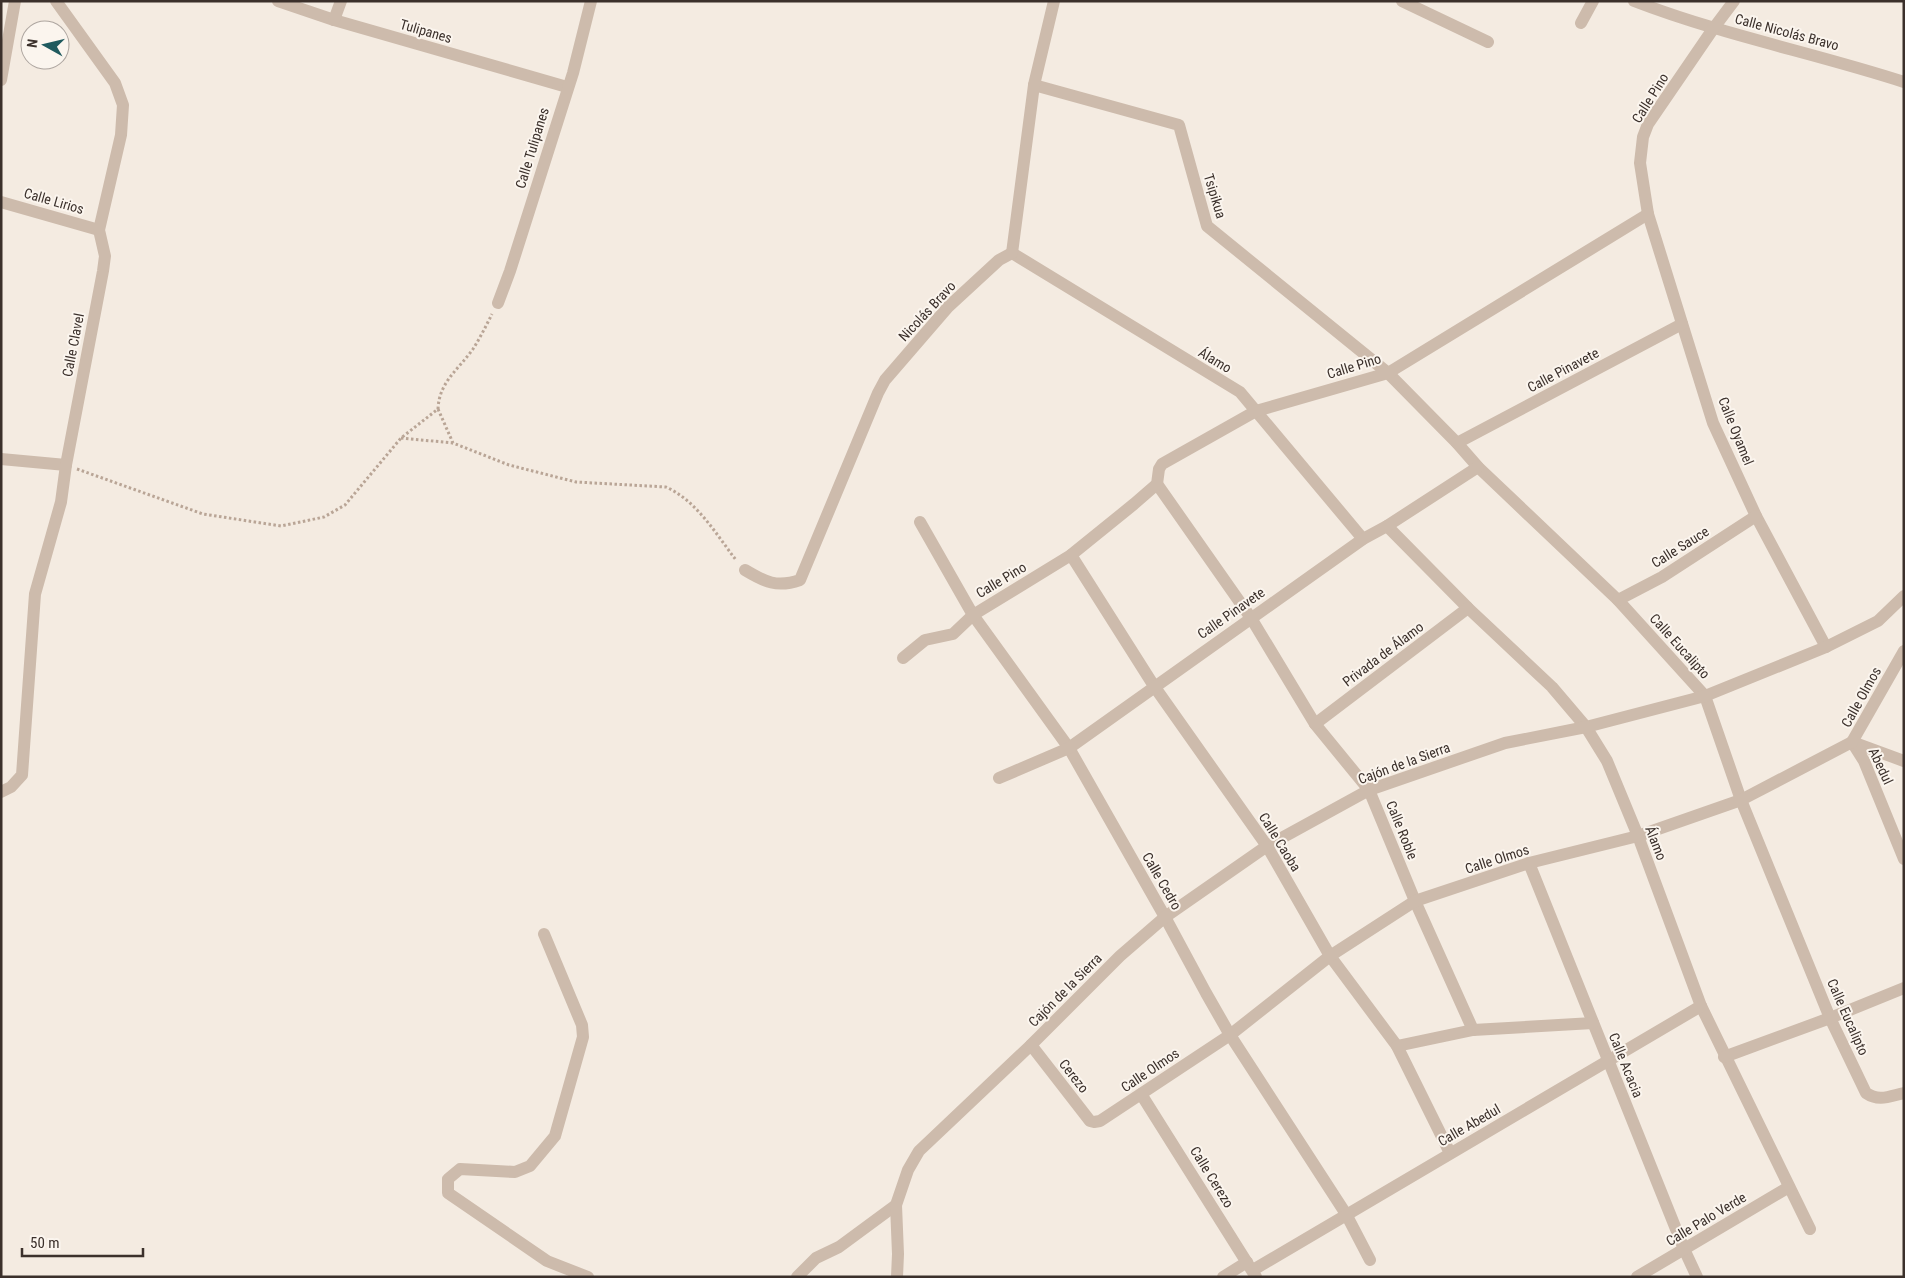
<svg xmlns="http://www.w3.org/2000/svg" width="1905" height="1278" viewBox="0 0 1905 1278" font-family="'Roboto Condensed',sans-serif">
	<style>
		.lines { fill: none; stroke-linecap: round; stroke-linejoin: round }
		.path { stroke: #b9a596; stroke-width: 3; stroke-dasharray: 2.5 2.5; stroke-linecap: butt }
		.minor { stroke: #cdbbac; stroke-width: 12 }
		.tertiary { stroke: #cdbbac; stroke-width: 12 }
		.labels { text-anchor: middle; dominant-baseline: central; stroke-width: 4; stroke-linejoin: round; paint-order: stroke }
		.street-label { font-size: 14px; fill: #3b302b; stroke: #fbf5ee }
	</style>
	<rect width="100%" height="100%" fill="#f4ebe1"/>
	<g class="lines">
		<g class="path">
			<path d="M438 409 453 443 509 465 576 482 666 487C697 501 716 534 736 560"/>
			<path d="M401 438 453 443"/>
			<path d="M77 469 203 514 281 526 324 517 345 505 401 438 438 409C439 382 459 369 473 349 480 338 486 326 492 314"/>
		</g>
		<g class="minor">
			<path d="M278 1 334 20 567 87"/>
			<path d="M1402 1 1488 42"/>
			<path d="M1634 1C1722 35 1815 53 1904 82"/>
			<path d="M1734 1 1713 29 1648 124 1643 137 1640 163 1648 214 1713 423 1756 516 1826 647"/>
			<path d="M334 20 341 1"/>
			<path d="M1581 23 1593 1"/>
			<path d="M1 80 15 1"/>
			<path d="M1034 85 1179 125 1207 226 1388 373 1457 443 1478 467 1618 600 1705 696 1741 800 1830 1018 1866 1093C1879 1102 1890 1096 1904 1093"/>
			<path d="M1 202 99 230"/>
			<path d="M1012 253 1240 392 1363 539"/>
			<path d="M1012 253 1034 85 1054 1"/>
			<path d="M498 303 510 271 573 73 591 1"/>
			<path d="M1457 443 1682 324"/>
			<path d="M1 459 66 465"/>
			<path d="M1157 484 1251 618 1315 724 1369 790 1415 901 1473 1030"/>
			<path d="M920 522 973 615 1069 748 1165 917 1206 993 1230 1035 1346 1214 1370 1260"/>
			<path d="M1387 526 1468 608 1552 687 1586 727 1607 761 1638 836 1701 1006 1810 1229"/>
			<path d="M1071 555 1154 686 1267 846 1330 956 1397 1046 1450 1153"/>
			<path d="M745 570C765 582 777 588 800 580L878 393 885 380 948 307 999 260 1012 253"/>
			<path d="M1618 600 1662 577 1756 516"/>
			<path d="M903 658 925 640 953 634 973 615 1071 555 1134 504 1157 484 1159 469 1162 464 1256 411 1388 373 1648 214"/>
			<path d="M1315 724 1468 608"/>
			<path d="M1852 742 1864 761 1904 859"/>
			<path d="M1852 742 1904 761"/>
			<path d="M999 778 1069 748 1363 539 1387 526 1478 467"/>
			<path d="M1 792 11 787 22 775 35 594 61 502 66 465 103 271 105 256 99 230 121 135 123 105 115 83 56 1"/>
			<path d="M1529 863 1684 1249 1697 1277"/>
			<path d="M544 934 582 1025 583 1037 555 1136 530 1166 515 1172 460 1169 448 1179V1193L547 1261 588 1277"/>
			<path d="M1397 1046 1473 1030 1593 1023"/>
			<path d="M1724 1057 1830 1018 1904 988"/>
			<path d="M1141 1094 1256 1277"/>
			<path d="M1253 1270 1701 1006"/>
			<path d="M797 1277 816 1258 839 1247 896 1205"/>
			<path d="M897 1277 898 1254 896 1205 908 1170 919 1151 1031 1045 1090 1121 1094 1122 1100 1121 1230 1035 1330 956 1415 901 1529 863 1638 836 1741 800 1852 742 1904 651"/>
			<path d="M1223 1277 1247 1262"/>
			<path d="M1637 1277 1789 1187"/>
		</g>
		<path class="tertiary" d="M1031 1045 1120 956 1165 917 1267 846 1369 790 1505 743 1586 727 1705 696 1826 647 1878 621 1904 596"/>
	</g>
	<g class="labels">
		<g class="street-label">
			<text transform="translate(426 31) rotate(16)">Tulipanes</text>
			<text transform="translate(1787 32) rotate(15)">Calle Nicolás Bravo</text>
			<text transform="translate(1650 98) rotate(-58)">Calle Pino</text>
			<text transform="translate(532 148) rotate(-73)">Calle Tulipanes</text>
			<text transform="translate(1215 196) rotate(73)">Tsipikua</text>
			<text transform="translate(54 201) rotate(16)">Calle Lirios</text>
			<text transform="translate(927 311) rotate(-47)">Nicolás Bravo</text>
			<text transform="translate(73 345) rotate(-79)">Calle Clavel</text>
			<text transform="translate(1215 360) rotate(31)">Álamo</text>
			<text transform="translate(1354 366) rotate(-17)">Calle Pino</text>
			<text transform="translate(1563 370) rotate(-28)">Calle Pinavete</text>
			<text transform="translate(1736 431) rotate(68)">Calle Oyamel</text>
			<text transform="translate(1680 547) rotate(-32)">Calle Sauce</text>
			<text transform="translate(1001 580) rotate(-31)">Calle Pino</text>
			<text transform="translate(1231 613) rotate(-35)">Calle Pinavete</text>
			<text transform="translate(1680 646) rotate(48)">Calle Eucalipto</text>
			<text transform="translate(1383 654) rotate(-37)">Privada de Álamo</text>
			<text transform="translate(1861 697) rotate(-61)">Calle Olmos</text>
			<text transform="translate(1404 763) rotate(-20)">Cajón de la Sierra</text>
			<text transform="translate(1881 766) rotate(65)">Abedul</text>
			<text transform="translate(1402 830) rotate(68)">Calle Roble</text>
			<text transform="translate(1280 842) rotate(58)">Calle Caoba</text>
			<text transform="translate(1656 843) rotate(69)">Álamo</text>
			<text transform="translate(1497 859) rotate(-18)">Calle Olmos</text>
			<text transform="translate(1162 881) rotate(60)">Calle Cedro</text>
			<text transform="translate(1065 990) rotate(-45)">Cajón de la Sierra</text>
			<text transform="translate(1848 1017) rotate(66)">Calle Eucalipto</text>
			<text transform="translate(1626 1065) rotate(68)">Calle Acacia</text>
			<text transform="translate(1150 1070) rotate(-34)">Calle Olmos</text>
			<text transform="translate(1074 1076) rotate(52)">Cerezo</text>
			<text transform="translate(1469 1125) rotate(-30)">Calle Abedul</text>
			<text transform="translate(1212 1177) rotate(58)">Calle Cerezo</text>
			<text transform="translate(1706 1219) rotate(-31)">Calle Palo Verde</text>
		</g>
	</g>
	<rect width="1905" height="1278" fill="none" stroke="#3b302b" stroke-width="5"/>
	<g transform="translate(45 45) rotate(278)"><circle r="24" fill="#fbf5ee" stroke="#aea6a0"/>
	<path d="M0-4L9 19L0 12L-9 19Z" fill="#1f5a5e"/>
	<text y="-8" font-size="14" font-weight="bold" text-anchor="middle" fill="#3b302b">N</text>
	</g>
	<path d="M22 1248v8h121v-8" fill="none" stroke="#3b302b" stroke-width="2.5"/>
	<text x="30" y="1248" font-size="15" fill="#3b302b" stroke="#fbf5ee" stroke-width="4" paint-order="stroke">50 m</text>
</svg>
